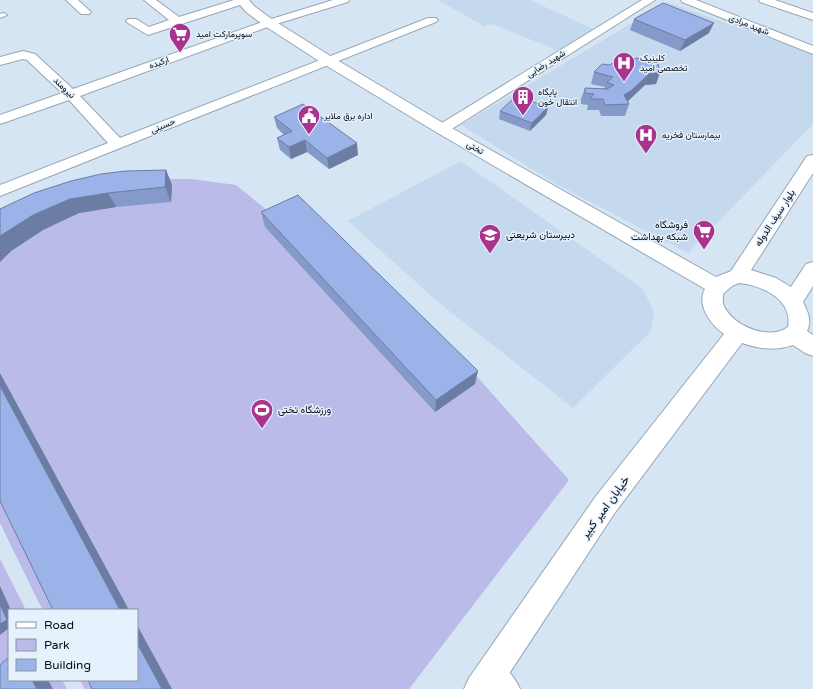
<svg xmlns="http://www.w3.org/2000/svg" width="813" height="689" viewBox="0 0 813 689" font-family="'Varela Round',Vazirmatn,sans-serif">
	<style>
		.built { fill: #c4d9ed }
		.green { fill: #babbe9 }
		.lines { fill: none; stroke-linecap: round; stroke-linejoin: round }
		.lane-casing { stroke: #97a6b3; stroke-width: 2 }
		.street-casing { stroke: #97a6b3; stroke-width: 2 }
		.secondary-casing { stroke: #97a6b3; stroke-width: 2 }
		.lane { fill: #fff; fill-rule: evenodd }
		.street { fill: #fff; fill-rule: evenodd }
		.secondary { fill: #fff; fill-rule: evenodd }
		.wall { fill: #859ac8 }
		.shaded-wall { fill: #6c7da3 }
		.building { fill: #9bb3e9; stroke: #6c7da3 }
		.labels { text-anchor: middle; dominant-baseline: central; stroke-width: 3; stroke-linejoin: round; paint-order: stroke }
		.far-street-label { font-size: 9px; fill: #070c11; stroke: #e5f1fd }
		.far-poi-label { font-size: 9px; fill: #070c11; stroke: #e5f1fd; text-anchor: start }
		.street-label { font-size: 10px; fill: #070c11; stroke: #e5f1fd }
		.poi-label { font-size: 10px; fill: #070c11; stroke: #e5f1fd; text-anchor: start }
		.near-street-label { font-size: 12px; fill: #070c11; stroke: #e5f1fd }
	</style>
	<rect width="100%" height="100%" fill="#d5e5f3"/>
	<g class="built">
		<path d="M438 0H530L593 29 559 51 492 24 484 26Z"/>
		<path d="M667 2 813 54V124L688 253 558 185 461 125Z"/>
		<path d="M461 161 643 289 654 313 651 331 573 408 438 302 348 221Z"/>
	</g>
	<g class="green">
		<path d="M144 179H191L236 185 274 216 389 288 480 380 569 480 409 689H85L80 680H137V610H43L38 601 0 523V225Z"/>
		<path d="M0 559 26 610H9V680H62L67 689H0Z"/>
	</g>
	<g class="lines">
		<g class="lane-casing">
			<path id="lane" d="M0 14 4 13 7 15 0 18Z"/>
		</g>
		<g class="street-casing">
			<g id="street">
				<path d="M66 0H78L91 12 89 14H81Z"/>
				<path d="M144 0H156L179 17 234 0 247 1 246 3 148 35 128 23 126 21 128 19H136L149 27 169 20Z"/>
				<path d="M333 0H349L348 2 273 25 80 96 120 138 428 18H436L438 20 436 22 0 196V185L108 143 69 100 0 124V115L62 93 27 60 23 59 0 65V57L23 51 35 54 73 89 265 21Z"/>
				<path d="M642 0H655L447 132 442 133 437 132 435 129 437 126Z"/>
				<path d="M681 0H696L813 46V54L682 2Z"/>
				<path d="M759 0H775L813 13V20L760 2Z"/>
				<path d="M490 660C504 665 514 675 520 689H485L480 684 476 674 480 664Z"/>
			</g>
		</g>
		<g class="secondary-casing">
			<path id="secondary" d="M236 0H249L254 6 273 20 332 57 448 126 716 277 731 271 807 156 813 155V173L751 270 776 278 791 287 806 264 813 262V286L803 302C808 312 812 321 807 331L813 335V356L805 353 793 345C775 351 760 349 742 343L614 514 499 689H464L469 678 596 496 724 334C711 325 696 305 705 289L436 132 322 63 265 26 246 12ZM739 283C761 285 793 299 788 327 769 341 733 326 724 306 722 302 723 298 723 294L732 286Z"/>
		</g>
		<use href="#lane" class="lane"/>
		<use href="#street" class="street"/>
		<use href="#secondary" class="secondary"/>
	</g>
	<g class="wall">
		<path d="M634 19 709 33 680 51 630 30Z"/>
		<path d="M625 59 642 60 660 72 656 84 645 85 627 102 629 104 625 116H601L599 110H587L588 105 581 104V99L585 88 604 89 605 87 591 84 594 72 609 65 624 63Z"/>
		<path d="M548 107 546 115 530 131 499 119 500 111Z"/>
		<path d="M274 117 358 155 329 169 307 152 291 159 280 150 277 138 284 135 277 128Z"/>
		<path d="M166 170 172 185 171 202 116 207 79 213 43 230 11 251 0 262V209Z"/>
		<path d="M261 212 475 384 435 412 265 227Z"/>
	</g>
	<g class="shaded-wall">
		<path d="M714 23 709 33 680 51 685 40Z"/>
		<path d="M660 72 656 84 645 85 628 101 622 104 624 95 649 74Z"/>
		<path d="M548 107 546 115 530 131 532 123Z"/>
		<path d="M305 140 307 152 291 159 289 147Z"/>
		<path d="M357 143 358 155 329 169 327 158Z"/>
		<path d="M166 170 172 185 171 202 165 187Z"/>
		<path d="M108 193 116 207 79 213 43 230 11 251 0 262V236L33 215 70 199Z"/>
		<path d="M478 371 475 384 435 412 436 400Z"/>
		<path d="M0 373 129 610H120L0 386Z"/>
		<path d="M0 586 11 610H9V628L0 635Z"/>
		<path d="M137 625 172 689H162L137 643Z"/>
		<path d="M32 680H48L53 689H37Z"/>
	</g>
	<g class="building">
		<path d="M663 3 714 23 685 40 634 19Z"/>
		<path d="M642 58V60L648 59 652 63 658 64 660 72 649 74 632 90 624 95 629 104 605 105 603 99H590L594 94 585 93V88L607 89 614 85 607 82 613 77 594 72 602 64 609 65 618 61 625 63V59Z"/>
		<path d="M516 96 548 107 532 123 500 111Z"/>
		<path d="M303 104 357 143 327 158 305 140 289 147 277 138 292 131 274 117Z"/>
		<path d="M166 170 165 187 108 193 70 199 33 215 0 236V209L34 193 71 181 101 174 126 171Z"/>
		<path d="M298 195 478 371 436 400 261 212Z"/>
		<path d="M0 386 120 610H53L0 501Z"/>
		<path d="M0 604 7 620 0 624Z"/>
		<path d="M137 643 162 689H92L88 680H137Z"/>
		<path d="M9 657V680H32L37 689H0V665Z"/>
	</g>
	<defs>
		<g id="supermarket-pin" transform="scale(1.15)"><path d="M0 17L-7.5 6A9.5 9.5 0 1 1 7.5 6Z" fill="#a9348d" stroke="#e5f1fd"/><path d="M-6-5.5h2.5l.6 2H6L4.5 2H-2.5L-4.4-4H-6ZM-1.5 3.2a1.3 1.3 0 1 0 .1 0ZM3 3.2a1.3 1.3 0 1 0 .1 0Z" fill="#fff"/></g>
		<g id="hospital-pin" transform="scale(1.15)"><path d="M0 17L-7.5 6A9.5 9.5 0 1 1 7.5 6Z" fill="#a9348d" stroke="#e5f1fd"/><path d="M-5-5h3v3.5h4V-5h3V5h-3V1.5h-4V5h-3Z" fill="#fff"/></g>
		<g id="building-pin" transform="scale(1.15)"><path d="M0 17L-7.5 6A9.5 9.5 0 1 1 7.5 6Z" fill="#a9348d" stroke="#e5f1fd"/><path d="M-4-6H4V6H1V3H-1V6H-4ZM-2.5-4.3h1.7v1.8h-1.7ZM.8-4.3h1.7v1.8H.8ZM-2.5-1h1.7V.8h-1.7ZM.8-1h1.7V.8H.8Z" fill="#fff"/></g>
		<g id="civic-pin" transform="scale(1.15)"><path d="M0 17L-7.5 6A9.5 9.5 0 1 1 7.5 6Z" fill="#a9348d" stroke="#e5f1fd"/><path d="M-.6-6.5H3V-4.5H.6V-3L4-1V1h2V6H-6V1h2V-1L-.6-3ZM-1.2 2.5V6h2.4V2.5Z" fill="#fff"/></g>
		<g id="school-pin" transform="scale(1.15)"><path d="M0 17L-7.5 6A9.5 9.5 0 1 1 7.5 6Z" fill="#a9348d" stroke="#e5f1fd"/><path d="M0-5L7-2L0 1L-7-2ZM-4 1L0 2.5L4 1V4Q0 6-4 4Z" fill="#fff"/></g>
		<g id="stadium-pin" transform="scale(1.15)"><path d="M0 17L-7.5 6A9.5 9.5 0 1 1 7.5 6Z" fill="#a9348d" stroke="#e5f1fd"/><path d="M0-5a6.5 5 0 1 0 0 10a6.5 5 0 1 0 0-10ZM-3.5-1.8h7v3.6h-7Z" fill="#fff"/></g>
	</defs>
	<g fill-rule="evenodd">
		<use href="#supermarket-pin" x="180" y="34"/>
		<use href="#hospital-pin" x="624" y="63"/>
		<use href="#building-pin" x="523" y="97"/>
		<use href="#civic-pin" x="309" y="116"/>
		<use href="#hospital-pin" x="646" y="135"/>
		<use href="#supermarket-pin" x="704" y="231"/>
		<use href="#school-pin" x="490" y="235"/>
		<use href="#stadium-pin" x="262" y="410"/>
	</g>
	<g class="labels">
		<g class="far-street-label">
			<text transform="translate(749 25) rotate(21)">شهید مرادی</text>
			<text transform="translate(159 63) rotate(-20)">ارکیده</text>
			<text transform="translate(546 64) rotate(-32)">شهید رضایی</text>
			<text transform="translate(64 88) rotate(44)">نیرومند</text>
			<text transform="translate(163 126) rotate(-22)">حسینی</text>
			<text transform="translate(475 148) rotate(30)">تختی</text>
		</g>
		<g class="far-poi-label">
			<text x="196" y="34">سوپرمارکت امید</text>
			<text x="640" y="58">کلینیک<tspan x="640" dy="10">تخصصی امید</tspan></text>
			<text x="538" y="92">پایگاه<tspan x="538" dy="10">انتقال خون</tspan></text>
			<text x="324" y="116">اداره برق ملایر</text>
			<text x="662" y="135">بیمارستان فخریه</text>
		</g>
		<g class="street-label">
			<text transform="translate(775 218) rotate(-57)">بلوار سیف الدوله</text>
		</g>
		<g class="poi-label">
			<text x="688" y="225" text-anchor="end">فروشگاه<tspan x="688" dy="12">شبکه بهداشت</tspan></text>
			<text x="506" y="235">دبیرستان شریعتی</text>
			<text x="278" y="410">ورزشگاه تختی</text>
		</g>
		<g class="near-street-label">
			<text transform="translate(605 507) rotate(-54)">خیابان امیر کبیر</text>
		</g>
	</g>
	<rect x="8" y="609" width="130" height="72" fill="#e5f1fd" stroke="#8c959f"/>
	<rect x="16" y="622" width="20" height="6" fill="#ffffff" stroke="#8c959f"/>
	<text x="44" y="629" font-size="12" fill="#070c11">Road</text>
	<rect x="16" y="639" width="20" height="12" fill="#babbe9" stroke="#8c959f"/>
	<text x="44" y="649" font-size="12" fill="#070c11">Park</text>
	<rect x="16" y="659" width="20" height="12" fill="#9bb3e9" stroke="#8c959f"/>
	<text x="44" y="669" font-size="12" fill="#070c11">Building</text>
</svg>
